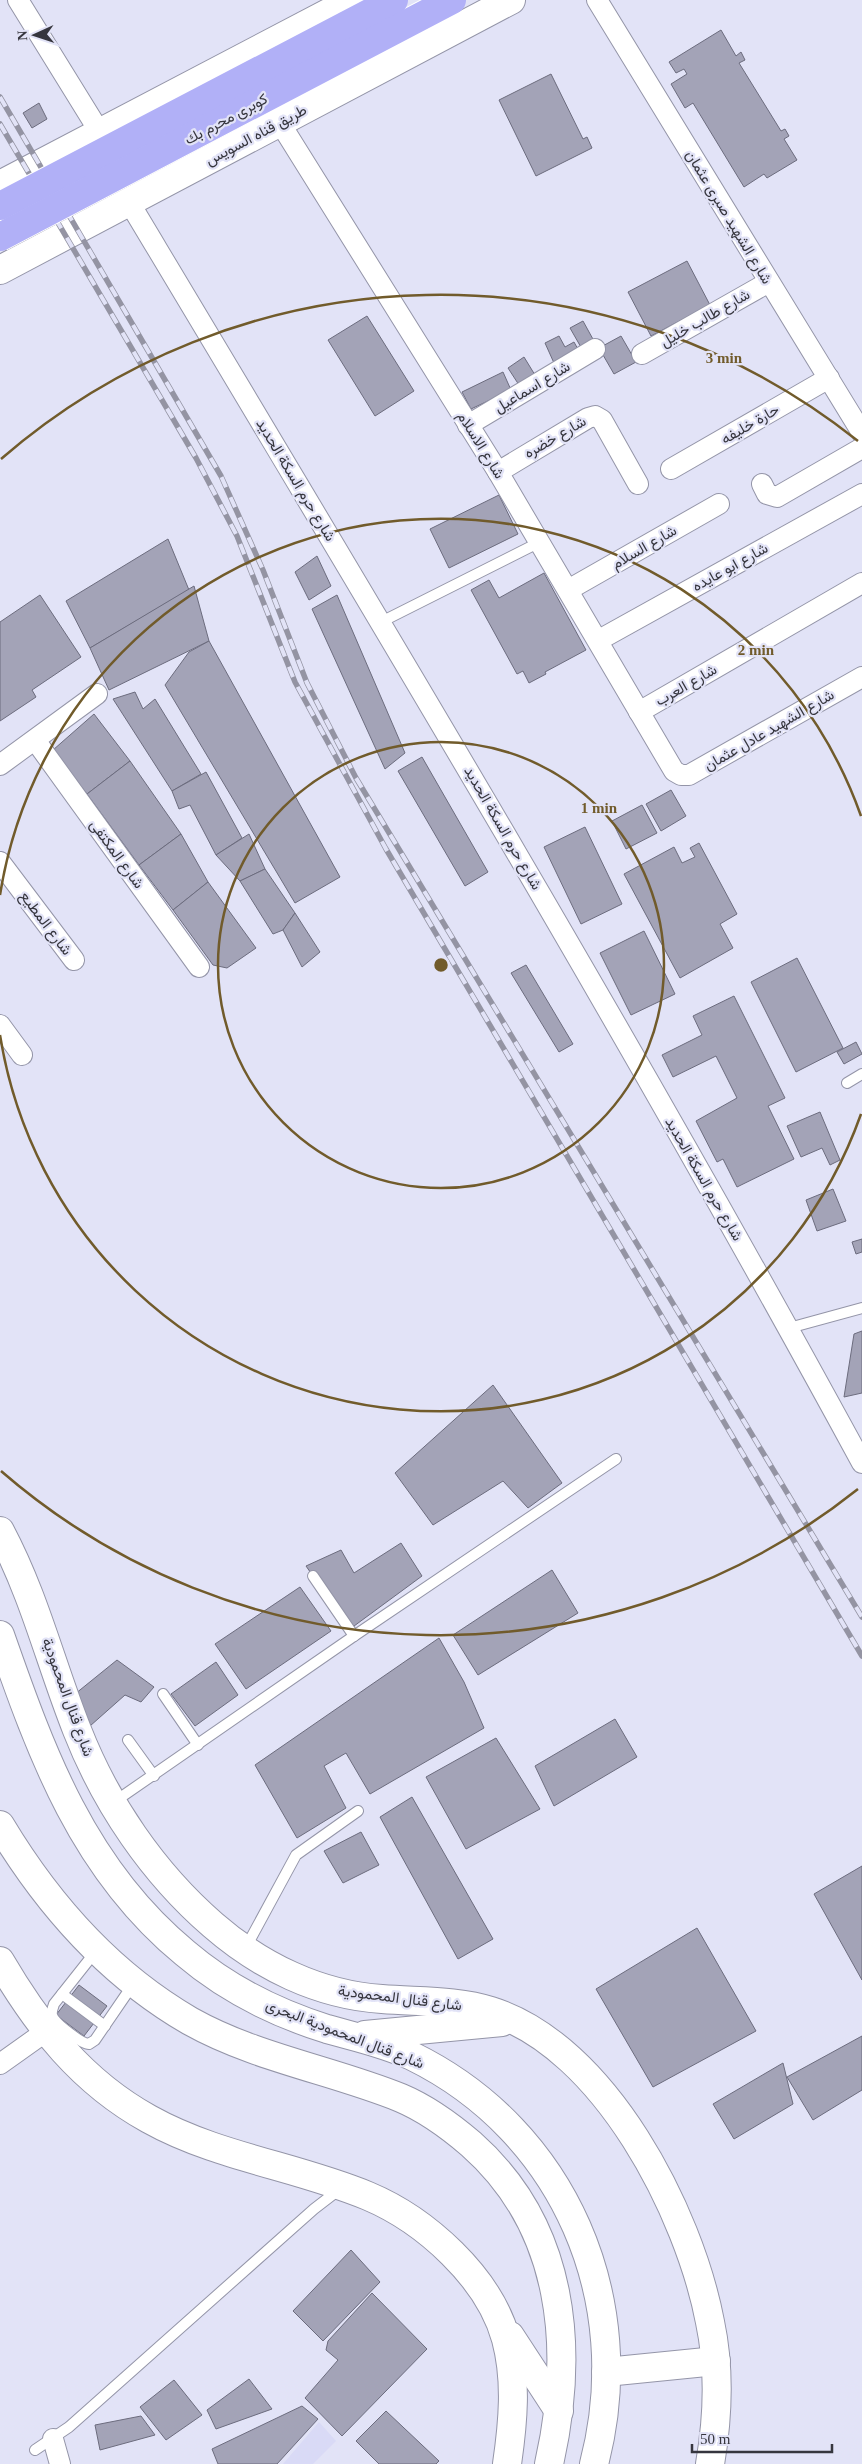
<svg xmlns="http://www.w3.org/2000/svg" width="862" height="2464" viewBox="0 0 862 2464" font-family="'Times New Roman',Vazirmatn,serif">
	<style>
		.built { fill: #d9daf6 }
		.building { fill: #a3a3b7; stroke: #6c6c7e }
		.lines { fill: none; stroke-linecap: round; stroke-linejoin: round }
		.lane-casing { stroke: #9495a8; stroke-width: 12 }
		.street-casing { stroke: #9495a8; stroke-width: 22 }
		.secondary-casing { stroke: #9495a8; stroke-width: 30 }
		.lane { stroke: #fff; stroke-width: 10 }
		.street { stroke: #fff; stroke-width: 20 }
		.secondary { stroke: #fff; stroke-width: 28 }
		.rail-casing { stroke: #9494a3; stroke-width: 5.5 }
		.rail { stroke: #e2e3f7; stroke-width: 4; stroke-dasharray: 11; stroke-linecap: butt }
		.highway-bridge-casing { stroke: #fff; stroke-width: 30; stroke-linecap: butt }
		.highway-bridge { stroke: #b1b0f7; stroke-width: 28 }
		.ring { fill: none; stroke: #715b2b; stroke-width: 2.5 }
		.labels { text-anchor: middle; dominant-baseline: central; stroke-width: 4.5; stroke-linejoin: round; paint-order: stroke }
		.street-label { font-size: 15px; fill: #36363e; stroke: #e2e3f7 }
		.centre { fill: #715b2b; stroke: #e2e3f7; stroke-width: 2.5 }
		.ring-label { font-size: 15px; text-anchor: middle; font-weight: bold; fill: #715b2b; stroke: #e2e3f7; stroke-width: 4.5; stroke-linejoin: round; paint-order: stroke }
	</style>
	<rect width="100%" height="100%" fill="#e2e3f7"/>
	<path class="built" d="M319 2422 336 2441 313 2464H283Z"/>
	<g class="building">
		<path d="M721 30 736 56 741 52 745 60 739 63 781 131 785 129 789 136 784 139 797 160 767 178 764 174 744 187 693 103 685 108 671 84 687 74 684 69 676 73 669 62Z"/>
		<path d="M551 74 583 139 587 137 592 148 536 176 499 100Z"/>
		<path d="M39 103 47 119 32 128 23 113Z"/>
		<path d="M687 261 710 305 651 336 628 292Z"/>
		<path d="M367 316 414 391 375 416 328 340Z"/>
		<path d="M583 321 594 341 582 349 570 328Z"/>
		<path d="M559 336 565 347 574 342 579 351 554 363 545 343Z"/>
		<path d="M621 336 636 362 614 374 599 348Z"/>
		<path d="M524 357 535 375 519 385 508 368Z"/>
		<path d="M503 372 511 390 471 409 462 392Z"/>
		<path d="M499 495 518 534 449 568 430 529Z"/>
		<path d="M168 539 189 590 90 648 66 601Z"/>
		<path d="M317 556 331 586 309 600 295 572Z"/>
		<path d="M544 573 586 650 545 672 546 674 529 683 523 671 517 674 471 590 489 580 499 598Z"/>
		<path d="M194 586 209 641 109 690 90 648Z"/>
		<path d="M40 595 81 657 32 690 36 697 0 721V622Z"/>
		<path d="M337 595 405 753 385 769 312 609Z"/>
		<path d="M209 641 340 877 295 903 165 685 189 652Z"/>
		<path d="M135 692 143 709 155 699 201 774 172 791 113 699Z"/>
		<path d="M94 714 130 761 87 794 53 750Z"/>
		<path d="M422 757 488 872 465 886 398 771Z"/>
		<path d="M130 761 181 834 139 865 87 794Z"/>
		<path d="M206 772 242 838 216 855 190 805 179 809 172 791Z"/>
		<path d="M671 790 686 816 661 831 646 804Z"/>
		<path d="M642 805 657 833 626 849 612 821Z"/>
		<path d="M585 827 622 904 581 924 544 847Z"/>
		<path d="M181 834 208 882 173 910 139 865Z"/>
		<path d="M249 834 265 869 240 881 216 855Z"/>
		<path d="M699 843 737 914 720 924 733 948 680 978 624 874 674 847 682 863 695 857 690 848Z"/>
		<path d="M265 869 295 913 283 930 273 934 240 881Z"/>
		<path d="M208 882 256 948 227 968 213 965 173 910Z"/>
		<path d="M295 913 320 952 302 967 283 930Z"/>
		<path d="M644 931 675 994 631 1015 600 953Z"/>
		<path d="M797 958 843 1048 796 1072 751 982Z"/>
		<path d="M526 965 573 1044 559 1052 511 973Z"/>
		<path d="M734 996 785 1098 768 1106 794 1159 737 1187 723 1159 717 1162 696 1121 737 1098 716 1056 673 1077 662 1055 702 1035 693 1016Z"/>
		<path d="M856 1042 862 1054 844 1064 837 1052Z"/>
		<path d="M820 1112 840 1160 830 1165 822 1148 801 1157 787 1126Z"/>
		<path d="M833 1189 846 1221 817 1231 806 1200Z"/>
		<path d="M862 1239V1252L856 1254 852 1242Z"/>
		<path d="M862 1331V1393L844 1397 854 1334Z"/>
		<path d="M493 1385 562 1483 528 1508 503 1481 433 1525 395 1473Z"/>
		<path d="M401 1543 422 1576 350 1629 306 1566 341 1550 354 1573Z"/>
		<path d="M552 1570 578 1613 478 1675 453 1635Z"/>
		<path d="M300 1587 331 1631 246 1689 215 1644Z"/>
		<path d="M439 1638 464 1682 484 1728 370 1794 346 1753 324 1766 346 1808 297 1838 255 1765Z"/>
		<path d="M117 1660 154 1687 141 1702 125 1695 90 1726 75 1694Z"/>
		<path d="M216 1662 238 1695 195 1726 171 1694Z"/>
		<path d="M615 1719 637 1757 554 1806 535 1766Z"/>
		<path d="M496 1738 540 1809 466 1849 426 1777Z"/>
		<path d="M412 1797 493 1939 458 1959 380 1817Z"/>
		<path d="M361 1832 379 1865 343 1883 324 1851Z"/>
		<path d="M862 1866V1980L814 1894Z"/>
		<path d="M697 1928 756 2031 653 2087 596 1989Z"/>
		<path d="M79 1985 107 2006 84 2036 56 2015Z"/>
		<path d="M862 2036V2090L813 2120 787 2077Z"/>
		<path d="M783 2063 793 2104 734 2139 713 2104Z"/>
		<path d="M351 2250 380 2282 323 2341 293 2311Z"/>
		<path d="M372 2293 427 2349 342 2436 305 2398 338 2360 326 2350 328 2341Z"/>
		<path d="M249 2379 272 2409 216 2429 207 2410Z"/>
		<path d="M174 2380 202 2415 166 2440 140 2407Z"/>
		<path d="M302 2406 318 2419 277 2464H218L212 2449Z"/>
		<path d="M386 2411 439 2461 436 2464H379L356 2441Z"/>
		<path d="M141 2416 155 2435 100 2450 95 2425Z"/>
	</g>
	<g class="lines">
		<g class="lane-casing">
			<g id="lane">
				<path d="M381 622 540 542"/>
				<path d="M847 1083 862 1074"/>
				<path d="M789 1328 862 1308"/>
				<path d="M313 1576 354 1636"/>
				<path d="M163 1694 198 1745"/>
				<path d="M128 1740 154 1776"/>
				<path d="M114 1802 354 1636 616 1459"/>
				<path d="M245 1949 296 1855 358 1811"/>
				<path d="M96 1951 54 2004C53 2008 51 2011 52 2015 54 2023 82 2044 89 2044L95 2040 134 1983"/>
				<path d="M62 1994 105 2026"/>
				<path d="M35 2450 69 2427 314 2209 340 2189"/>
			</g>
		</g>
		<g class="street-casing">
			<g id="street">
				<path d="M18 0 99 131"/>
				<path d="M597 0 862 433"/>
				<path d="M280 123 498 472 674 771 681 775H689L862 677"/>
				<path d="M129 202C379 619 630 1036 862 1463"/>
				<path d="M642 354 769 282"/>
				<path d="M468 425 595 349"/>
				<path d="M671 469 829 378"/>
				<path d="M498 472 588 418 595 416 602 420 638 484"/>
				<path d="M762 484 767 494 777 497 862 448"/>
				<path d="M568 590 719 504"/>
				<path d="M599 640 862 494"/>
				<path d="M639 712 862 583"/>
				<path d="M35 740 199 967"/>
				<path d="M0 765 97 694"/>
				<path d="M0 862 74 960"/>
				<path d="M0 1025 22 1055"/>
				<path d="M0 2064 45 2032"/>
				<path d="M53 2439 60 2464"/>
			</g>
		</g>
		<g class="secondary-casing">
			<g id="secondary">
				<path d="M0 185 353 0"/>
				<path d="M0 270 511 0"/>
				<path d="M0 1531C35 1597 50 1662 77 1730 106 1804 153 1873 213 1925 260 1966 319 1995 382 1999 418 2002 457 2000 491 2011 605 2047 689 2212 710 2322 720 2369 718 2417 710 2464"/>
				<path d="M0 1635C42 1755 83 1869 185 1953 226 1988 276 2013 327 2029 355 2037 384 2043 412 2056 565 2131 637 2300 594 2464"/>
				<path d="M0 1825C48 1905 109 1974 190 2021 256 2058 332 2070 401 2098 427 2109 450 2126 471 2144 565 2227 575 2349 549 2464"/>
				<path d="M0 1961C38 2026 82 2082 149 2119 217 2157 296 2166 368 2196 425 2220 489 2277 506 2339 517 2380 513 2423 507 2464"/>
				<path d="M365 2035 502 2022"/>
				<path d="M510 2336 559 2411"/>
				<path d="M606 2372 716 2361"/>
			</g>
		</g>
		<use href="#lane" class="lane"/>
		<use href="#street" class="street"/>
		<use href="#secondary" class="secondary"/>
		<g class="rail-casing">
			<g id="rail">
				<path d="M0 97 221 476 263 570 307 683 356 778 862 1617"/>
				<path d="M0 124 196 458 237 536 295 682 386 849 862 1656"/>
			</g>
		</g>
		<use href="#rail" class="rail"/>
		<g class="highway-bridge-casing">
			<g id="highway-bridge">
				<path d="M0 206 394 0"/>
				<path d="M0 237 452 0"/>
			</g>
		</g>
		<use href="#highway-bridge" class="highway-bridge"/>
	</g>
	<g class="ring">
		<circle cx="441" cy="965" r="223"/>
		<path d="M861 1114A446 446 0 0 1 0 1035M0 895A446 446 0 0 1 861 816"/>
		<path d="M858 1489A670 670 0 0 1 1 1471M1 459A670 670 0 0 1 858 441"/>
	</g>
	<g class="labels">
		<g class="street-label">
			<text transform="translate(226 119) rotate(-28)">كوبرى محرم بك</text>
			<text transform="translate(256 135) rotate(-28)">طريق قناه السويس</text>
			<text transform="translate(729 217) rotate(59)">شارع الشهيد صبرى عثمان</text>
			<text transform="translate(705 318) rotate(-30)">شارع طالب خليل</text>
			<text transform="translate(532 387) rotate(-31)">شارع اسماعيل</text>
			<text transform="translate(750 424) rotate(-30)">حارة خليفه</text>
			<text transform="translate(555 437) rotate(-30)">شارع خضره</text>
			<text transform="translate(481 445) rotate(58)">شارع الاسلام</text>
			<text transform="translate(296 480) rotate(59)">شارع حرم السكة الحديد</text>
			<text transform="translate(644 547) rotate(-30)">شارع السلام</text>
			<text transform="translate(730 567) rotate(-29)">شارع ابو عايده</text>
			<text transform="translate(686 685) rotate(-30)">شارع العرب</text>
			<text transform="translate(769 730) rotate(-30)">شارع الشهيد عادل عثمان</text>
			<text transform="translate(503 828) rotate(60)">شارع حرم السكة الحديد</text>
			<text transform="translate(117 854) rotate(54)">شارع المكتفى</text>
			<text transform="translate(46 923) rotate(53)">شارع المطيع</text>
			<text transform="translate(704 1179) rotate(60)">شارع حرم السكة الحديد</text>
			<text transform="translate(68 1697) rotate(70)">شارع قنال المحمودية</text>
			<text transform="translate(400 1998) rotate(7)">شارع قنال المحمودية</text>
			<text transform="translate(345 2034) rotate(21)">شارع قنال المحمودية البحرى</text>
		</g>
	</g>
	<circle cx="441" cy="965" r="8" class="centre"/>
	<g class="ring-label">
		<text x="724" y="363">3 min</text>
		<text x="756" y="655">2 min</text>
		<text x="599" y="813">1 min</text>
	</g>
	<g transform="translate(35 35) rotate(267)" stroke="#e2e3f7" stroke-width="4" paint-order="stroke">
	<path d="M0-4L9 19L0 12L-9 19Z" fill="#36363e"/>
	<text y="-8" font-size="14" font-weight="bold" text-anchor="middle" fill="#36363e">N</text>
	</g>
	<path d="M692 2444v8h140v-8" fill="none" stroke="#36363e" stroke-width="2.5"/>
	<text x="700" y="2444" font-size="15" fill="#36363e" stroke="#e2e3f7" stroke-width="4" paint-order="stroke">50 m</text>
</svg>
